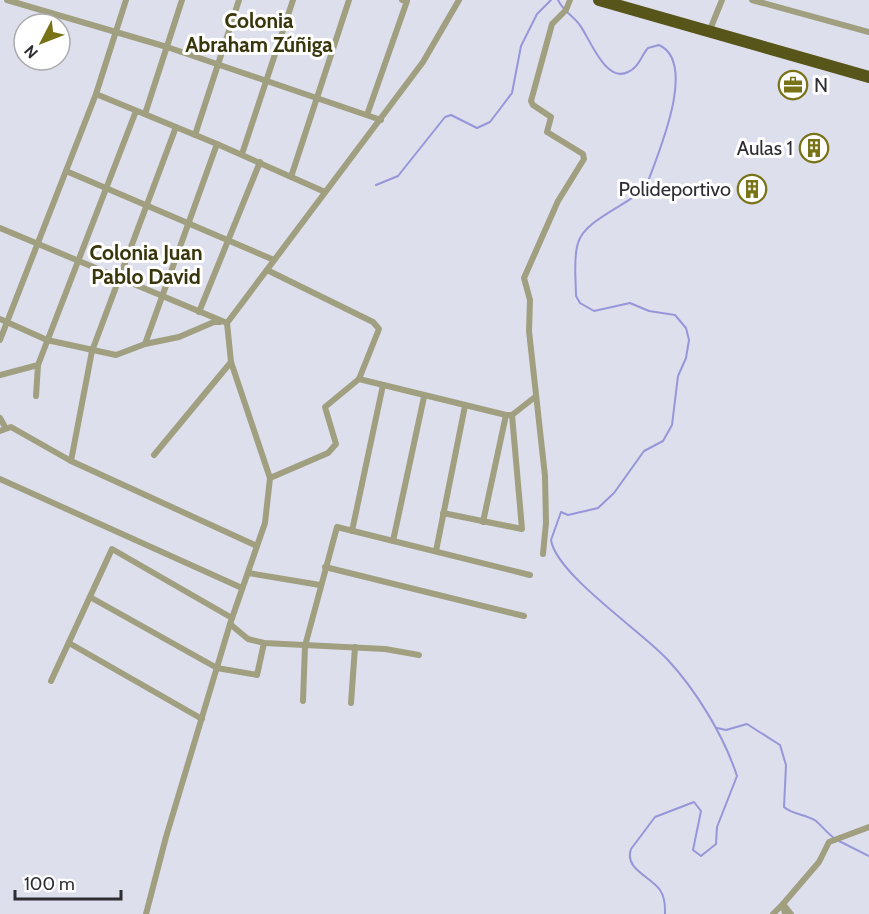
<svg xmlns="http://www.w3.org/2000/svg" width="869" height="914" viewBox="0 0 869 914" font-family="Cabin,sans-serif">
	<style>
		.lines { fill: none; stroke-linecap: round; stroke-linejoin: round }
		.stream { stroke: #9696d9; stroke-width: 2 }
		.street { stroke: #a09f80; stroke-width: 6 }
		.highway { stroke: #58551a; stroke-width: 12 }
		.labels { text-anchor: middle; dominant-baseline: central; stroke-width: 6; stroke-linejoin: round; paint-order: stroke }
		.poi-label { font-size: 20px; fill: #2d2d33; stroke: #fff; text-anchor: end }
		.neighbourhood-label { font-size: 21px; font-weight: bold; fill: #39360c; stroke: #fff }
	</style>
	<rect width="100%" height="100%" fill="#dedfed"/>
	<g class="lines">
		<g class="stream">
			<path d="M558 0C564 12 572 15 579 24 589 36 605 84 628 72 639 67 641 56 648 48L659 45C699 63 656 158 646 187 629 205 585 219 578 243 573 258 576 280 576 296L580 303 594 311 630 303 649 311 675 315 686 328 689 340 686 358 678 376 672 425 663 441 644 451 614 493 598 508 568 515 561 512 551 540C556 574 641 631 667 659 696 690 724 736 737 776L717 827 716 844 701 856 693 850 701 811 694 802 655 817 631 849C624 869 650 876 660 890 665 897 665 906 665 914"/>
			<path d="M376 185 398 176 445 117 451 115 477 128 490 122 512 93 521 46 537 14 551 0"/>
			<path d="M717 728 726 730 747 724 780 745 786 765 784 807C793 815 806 814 816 821 822 826 827 833 834 838"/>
			<path d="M839 841 869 856"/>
		</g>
		<g class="street">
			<path d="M7 0 167 47 381 120"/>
			<path d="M752 0 869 32"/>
			<path d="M709 32 722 0"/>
			<path d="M96 94 217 144 325 192"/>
			<path d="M145 114 182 0"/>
			<path d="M367 115 407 1 402 0"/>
			<path d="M195 135 239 0"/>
			<path d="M242 154 293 0"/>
			<path d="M66 171 274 260"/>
			<path d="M291 177 349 0"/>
			<path d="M0 228 227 323"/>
			<path d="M267 270 373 322 379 329 359 379 325 407 336 444 328 453 270 478"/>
			<path d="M199 312 260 162"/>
			<path d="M0 319 47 340 116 355 145 344 179 337 214 322H220"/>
			<path d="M0 340 96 94 126 0"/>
			<path d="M145 344 217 144"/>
			<path d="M0 375 38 365 136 111"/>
			<path d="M359 379 506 415H512L535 397"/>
			<path d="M36 396 38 365"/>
			<path d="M0 418 5 427"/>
			<path d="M0 431 11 427 71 461 257 546"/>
			<path d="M154 455 231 362"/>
			<path d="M71 461 92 351 176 127"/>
			<path d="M0 479 242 588"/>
			<path d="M443 513 522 529 512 415"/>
			<path d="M483 522 506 415"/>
			<path d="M352 531 383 385"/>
			<path d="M393 541 424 397"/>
			<path d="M436 551 465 406"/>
			<path d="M543 554 546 523 545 476 529 331 530 300 524 278 558 201 584 159 583 154 547 132 551 117 533 105 531 101 552 24 566 10 570 0"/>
			<path d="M325 567 524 616"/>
			<path d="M248 573 320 585"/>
			<path d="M90 597 217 668 257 675 264 643"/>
			<path d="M230 624 248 639 264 643 385 649 419 655"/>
			<path d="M69 643 202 719"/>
			<path d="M51 681 112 549 232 618"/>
			<path d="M303 701 305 646 337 527 530 575"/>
			<path d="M351 703 355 647"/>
			<path d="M146 914 166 837 230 624 265 523 270 478 231 362 227 323 423 62 459 0"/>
			<path d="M773 914 783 904 791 914"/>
			<path d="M785 914 783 904 819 862 829 842 869 827"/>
		</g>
		<path class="highway" d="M599 0 869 77"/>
	</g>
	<defs>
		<g id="office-ring" transform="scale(1.5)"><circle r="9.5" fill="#fff" stroke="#787316" stroke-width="1.5"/><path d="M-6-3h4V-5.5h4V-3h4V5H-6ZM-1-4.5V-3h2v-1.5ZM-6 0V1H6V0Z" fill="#787316"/></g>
		<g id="building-ring" transform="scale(1.5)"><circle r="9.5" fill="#fff" stroke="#787316" stroke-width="1.5"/><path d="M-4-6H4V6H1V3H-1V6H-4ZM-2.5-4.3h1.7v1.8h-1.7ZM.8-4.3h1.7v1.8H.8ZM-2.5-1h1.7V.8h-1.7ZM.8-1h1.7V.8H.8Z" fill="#787316"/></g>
	</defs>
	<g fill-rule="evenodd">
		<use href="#office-ring" x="793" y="85"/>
		<use href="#building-ring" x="814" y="148"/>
		<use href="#building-ring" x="752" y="189"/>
	</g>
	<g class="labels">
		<g class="poi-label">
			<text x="814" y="85" text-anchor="start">N</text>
			<text x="793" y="148">Aulas 1</text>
			<text x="731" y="189">Polideportivo</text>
		</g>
		<g class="neighbourhood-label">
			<text x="259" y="20">Colonia<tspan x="259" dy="24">Abraham Zúñiga</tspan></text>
			<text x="146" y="252">Colonia Juan<tspan x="146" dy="24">Pablo David</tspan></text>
		</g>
	</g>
	<g transform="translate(42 42) rotate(228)"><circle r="28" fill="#ffffff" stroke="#ababad" stroke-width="1.5"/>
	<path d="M0-4.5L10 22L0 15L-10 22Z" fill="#787316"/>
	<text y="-9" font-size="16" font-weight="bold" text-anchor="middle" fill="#2d2d33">N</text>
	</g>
	<path d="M15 890v9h106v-9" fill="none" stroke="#2d2d33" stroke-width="3"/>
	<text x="24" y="890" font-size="18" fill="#2d2d33" stroke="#ffffff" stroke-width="4.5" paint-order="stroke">100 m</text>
</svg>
